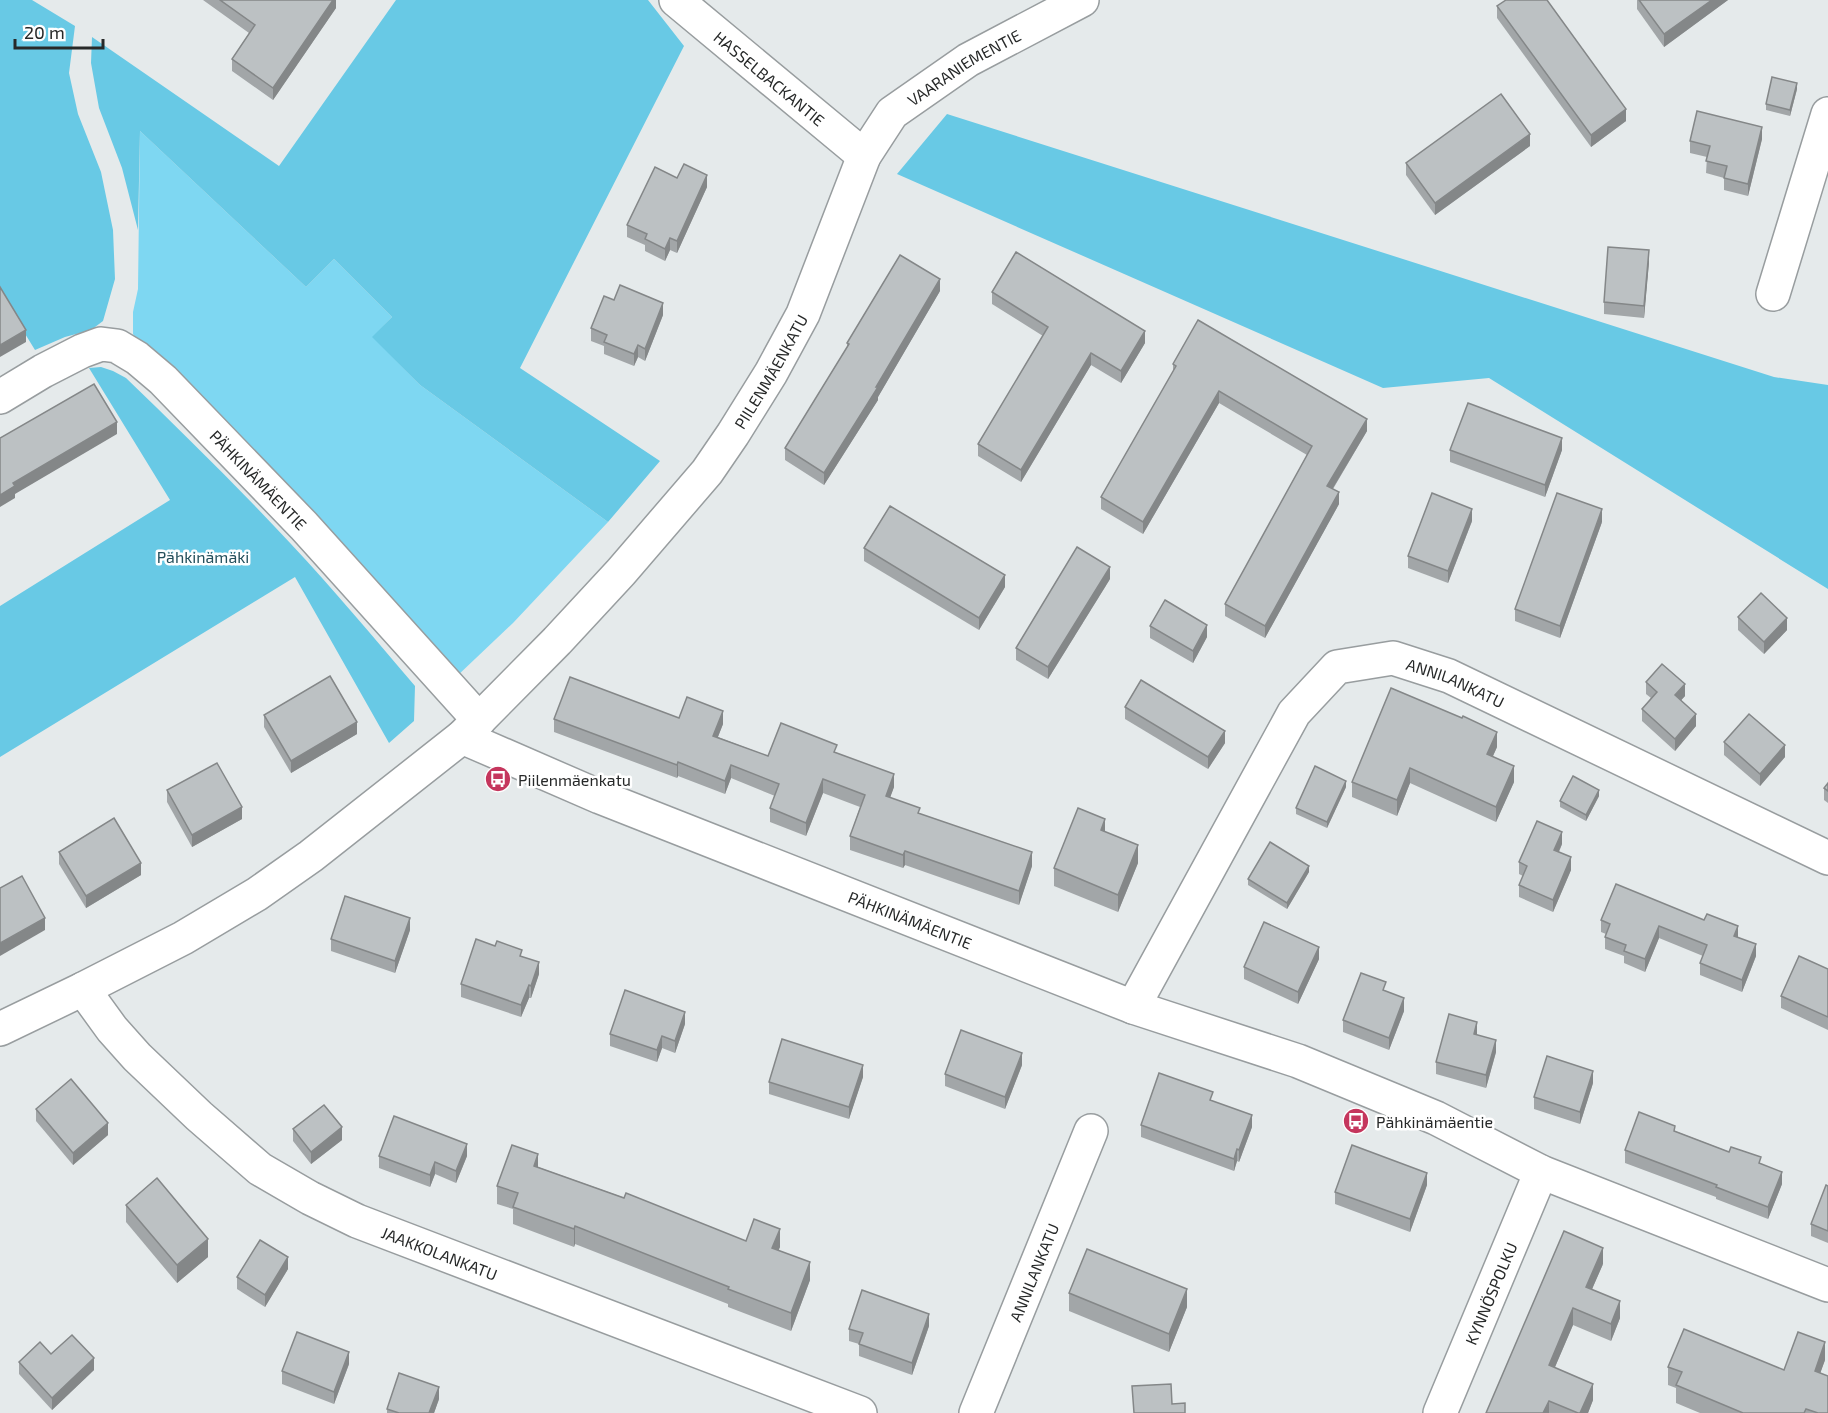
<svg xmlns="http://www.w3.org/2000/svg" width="1828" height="1413" viewBox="0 0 1828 1413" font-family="'Exo 2',sans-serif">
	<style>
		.green { fill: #7ed7f2 }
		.forest { fill: #68c9e5 }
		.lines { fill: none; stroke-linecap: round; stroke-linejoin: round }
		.minor-casing { stroke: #989d9f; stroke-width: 36 }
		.minor { stroke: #fff; stroke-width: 33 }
		.wall { fill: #a2a6a8 }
		.shaded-wall { fill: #848788 }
		.building { fill: #bcc1c3; stroke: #848788; stroke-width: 1.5 }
		.labels { text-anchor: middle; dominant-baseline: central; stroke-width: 5; stroke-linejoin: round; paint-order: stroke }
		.street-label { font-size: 16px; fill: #272929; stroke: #fff }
		.park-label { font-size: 16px; fill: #244f5b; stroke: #fff }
		.poi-label { font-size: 16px; fill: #272929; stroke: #fff; text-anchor: start }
	</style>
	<rect width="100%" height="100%" fill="#e5eaeb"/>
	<path class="green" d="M140 131 306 287 334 259 392 317 373 337 420 385 608 522 513 623 456 677 143 349 133 334V312L138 289Z"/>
	<g class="forest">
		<path d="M0 0H32L75 26 69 73 78 114 101 172 113 230 115 279 103 321 91 330 65 337 35 350 0 293Z"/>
		<path d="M396 0H648L684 46 520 368 660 461 608 522 420 385 372 337 392 317 334 259 306 287 140 131 138 230 122 168 99 108 91 63 92 37 279 166Z"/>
		<path d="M947 114 1774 377 1828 385V589L1489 378 1383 388 897 174Z"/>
		<path d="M101 367 113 371 126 378C182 432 238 487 291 544 334 590 374 638 415 686L414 721 389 743 295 577 0 757V606L170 500 89 368Z"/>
	</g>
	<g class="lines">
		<g class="minor-casing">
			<g id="minor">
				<path id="s1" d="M676 0 864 156"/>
				<path d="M1773 294 1828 114"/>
				<path id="s2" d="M0 397 43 371 82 351 101 344 117 346 137 358 163 380 304 526 479 720"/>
				<path id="s3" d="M462 737 600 797 1133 1007 1298 1061 1436 1118 1541 1172 1828 1285"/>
				<path id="s4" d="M83 989 112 1029 137 1057 199 1116 260 1169 310 1198 357 1221 860 1413"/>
				<path id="s5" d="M1133 1007 1294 713 1337 667 1393 658 1449 676 1828 858"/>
				<path id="s6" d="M0 1029 83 989 183 938 257 894 311 856 462 737 557 641 621 572 707 472 733 434 771 373 803 314 864 156 892 113 968 60 1082 0"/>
				<path id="s7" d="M976 1413 1091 1131"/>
				<path id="s8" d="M1440 1413 1541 1172"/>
			</g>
		</g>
		<use href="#minor" class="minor"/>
	</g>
	<g class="wall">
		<path d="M203 0H336V8L273 100 232 71V59L249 33Z"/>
		<path d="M1637 0H1728L1664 47 1637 9Z"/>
		<path d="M1497 6 1626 121 1591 147 1497 18Z"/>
		<path d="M1797 89 1790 116 1766 110V104Z"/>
		<path d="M1762 139 1748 196 1724 190V178L1706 173 1707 157 1690 153V141Z"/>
		<path d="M1530 146 1435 215 1406 175V163Z"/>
		<path d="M677 178 707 187 677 253 670 250 665 261 645 251V245L627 237V225Z"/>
		<path d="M1649 262 1644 318 1604 314V302Z"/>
		<path d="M940 291 878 397V400L824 485 785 460V448L847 348V343Z"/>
		<path d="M992 292 1145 343 1121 383 1091 365 1021 482 978 456V444L1043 336 992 304Z"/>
		<path d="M614 300 663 315 645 361 638 357 634 366 604 354V346L591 341V328Z"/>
		<path d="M1173 364 1367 431 1333 489 1339 504 1265 638 1225 616V604L1307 455 1219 403 1143 534 1101 509V497L1173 372Z"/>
		<path d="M1450 450H1562L1545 497 1450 462Z"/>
		<path d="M1472 521 1448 583 1408 568V556Z"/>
		<path d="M1602 522 1560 638 1515 621V609Z"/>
		<path d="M864 548 1005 587 979 630 864 561Z"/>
		<path d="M1110 579 1048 679 1016 660V648Z"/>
		<path d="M1738 617 1787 630 1764 654 1738 630Z"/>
		<path d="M1150 626 1207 637 1193 663 1150 638Z"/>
		<path d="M1646 682 1685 696 1681 700 1696 726 1675 751 1642 721V709L1651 698 1646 694Z"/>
		<path d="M1125 707 1225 743 1208 769 1125 719Z"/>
		<path d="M264 715 357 734 291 773 264 727Z"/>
		<path d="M679 718 723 724 718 737 768 756 837 753 894 787 890 797 920 814 1032 866 1019 905 905 865 903 868 850 850V836L860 807 823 793 806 836 770 822V808L775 796 731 778 725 794 678 776 677 778 554 732V719Z"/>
		<path d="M1724 742 1785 757 1760 786 1724 755Z"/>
		<path d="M1497 747 1493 756 1514 782 1496 822 1410 783 1397 816 1352 797V782Z"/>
		<path d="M1828 783V803L1824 800V788Z"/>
		<path d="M1346 787 1327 828 1296 814V808Z"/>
		<path d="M167 790 242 819 192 847 167 802Z"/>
		<path d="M1599 796 1586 821 1560 807V801Z"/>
		<path d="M1105 832 1138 863 1118 912 1054 886V868Z"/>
		<path d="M1562 844 1559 852 1571 870 1553 912 1519 897V885L1523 876 1519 874V862Z"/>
		<path d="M59 852 141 875 86 908 59 864Z"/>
		<path d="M1309 872 1287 909 1248 885V879Z"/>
		<path d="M1616 884 1738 937 1756 956 1742 992 1700 975V963L1703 956 1659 938 1645 972 1624 963V956L1605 949V937L1606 934 1601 932V920Z"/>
		<path d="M410 930 395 973 331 951V939Z"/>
		<path d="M522 957 539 974 531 998H529L521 1017 461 997V984Z"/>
		<path d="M1319 959 1298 1004 1244 979V967Z"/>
		<path d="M1828 969V1030L1781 1008V996Z"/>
		<path d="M1386 992 1404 1011 1389 1050 1343 1032V1020Z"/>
		<path d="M685 1024 675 1053 662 1048 657 1062 610 1046V1034Z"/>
		<path d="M1477 1035 1496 1052 1486 1088 1436 1074V1062Z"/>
		<path d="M1022 1065 1005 1109 945 1086V1074Z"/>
		<path d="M863 1077 849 1119 769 1094V1082Z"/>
		<path d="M1593 1083 1580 1124 1534 1109V1097Z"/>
		<path d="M1213 1101 1252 1127 1239 1162 1237 1161 1234 1171 1141 1137V1125Z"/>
		<path d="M36 1109 108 1135 73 1165 36 1121Z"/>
		<path d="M293 1129 342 1140 311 1164 293 1141Z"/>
		<path d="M1675 1131 1761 1164 1782 1184 1768 1219 1716 1199V1197L1625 1163V1150Z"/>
		<path d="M379 1156H467L456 1183 435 1174 430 1187 379 1168Z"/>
		<path d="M538 1167 746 1241 780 1247 778 1250 810 1280 791 1331 728 1307V1304L575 1244 574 1247 513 1224V1209L497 1204V1186Z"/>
		<path d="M1427 1185 1410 1232 1335 1204V1192Z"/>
		<path d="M1828 1186V1243L1811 1236V1224Z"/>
		<path d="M126 1205 208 1257 177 1283 126 1222Z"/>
		<path d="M1603 1264 1592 1289 1620 1318 1611 1341 1573 1325 1555 1367 1593 1400 1588 1413H1486Z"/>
		<path d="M288 1269 265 1307 237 1289V1277Z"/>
		<path d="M1069 1293 1187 1307 1169 1352 1069 1311Z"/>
		<path d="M929 1326 912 1375 859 1356V1344L849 1341V1329Z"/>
		<path d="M51 1354 94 1370 52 1410 19 1374V1362Z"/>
		<path d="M1825 1360 1820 1373 1828 1413H1700L1676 1403V1388L1668 1385V1367L1784 1370Z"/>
		<path d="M349 1364 334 1404 282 1384V1371Z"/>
		<path d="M439 1399 434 1413H387V1409Z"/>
	</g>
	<g class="shaded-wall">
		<path d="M333 0H336V8L273 100V88Z"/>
		<path d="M1712 0H1728L1664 47V34Z"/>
		<path d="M1797 83V89L1790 116V110Z"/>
		<path d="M1626 109V121L1591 147V135Z"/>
		<path d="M1762 127V139L1748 196V184Z"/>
		<path d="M1530 134V146L1435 215V203Z"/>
		<path d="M707 175V187L677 253V241Z"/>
		<path d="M670 238V250L665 261V249Z"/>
		<path d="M1649 250V262L1644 318V306Z"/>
		<path d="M940 279V291L878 397V400L824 485V473Z"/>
		<path d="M663 303V315L645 361V349Z"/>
		<path d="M26 330V342L0 357V345Z"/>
		<path d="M1145 331V343L1121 383V371Z"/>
		<path d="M638 345V357L634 366V354Z"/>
		<path d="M1091 353V365L1021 482V470Z"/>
		<path d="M1219 391V403L1143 534V522Z"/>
		<path d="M1367 419V431L1327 498V486Z"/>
		<path d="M117 422V434L15 494V498L0 507V495L13 483Z"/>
		<path d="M1562 438V450L1545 497V485Z"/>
		<path d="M1339 492V504L1265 638V626Z"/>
		<path d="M1472 509V521L1448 583V571Z"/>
		<path d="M1602 509V522L1560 638V626Z"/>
		<path d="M1110 567V579L1048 679V667Z"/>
		<path d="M1005 575V587L979 630V618Z"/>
		<path d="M1787 618V630L1764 654V642Z"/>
		<path d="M1207 625V637L1193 663V651Z"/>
		<path d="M1685 684V696L1675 707V695Z"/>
		<path d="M723 711V724L713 749V736Z"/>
		<path d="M1696 714V726L1675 751V739Z"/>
		<path d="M357 722V734L291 773V761Z"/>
		<path d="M1225 731V743L1208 769V757Z"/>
		<path d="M1497 732V747L1487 769V754Z"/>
		<path d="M1785 745V757L1760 786V774Z"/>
		<path d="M678 762V776L677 778V765Z"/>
		<path d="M731 765V778L725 794V781Z"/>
		<path d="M1514 766V782L1496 822V807Z"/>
		<path d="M1410 768V783L1397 816V800Z"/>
		<path d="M894 774V787L886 809V796Z"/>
		<path d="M823 779V793L806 836V823Z"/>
		<path d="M1346 781V787L1327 828V822Z"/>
		<path d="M1599 790V796L1586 821V815Z"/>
		<path d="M242 807V819L192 847V835Z"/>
		<path d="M1105 819V837L1101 830Z"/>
		<path d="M1562 832V844L1554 862V850Z"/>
		<path d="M1138 845V863L1118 912V895Z"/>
		<path d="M905 851V865L903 868V855Z"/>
		<path d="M1032 852V866L1019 905V891Z"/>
		<path d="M1571 857V870L1553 912V900Z"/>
		<path d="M141 863V875L86 908V896Z"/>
		<path d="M1309 866V872L1287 909V903Z"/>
		<path d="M45 918V930L0 956V943Z"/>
		<path d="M410 918V930L395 973V961Z"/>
		<path d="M1659 926V938L1645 972V959Z"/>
		<path d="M1738 926V938L1734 936Z"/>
		<path d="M1756 944V956L1742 992V980Z"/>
		<path d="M1319 947V959L1298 1004V992Z"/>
		<path d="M539 962V974L531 998V986Z"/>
		<path d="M529 985V998L521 1017V1005Z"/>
		<path d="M1404 998V1011L1389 1050V1038Z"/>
		<path d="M685 1012V1024L675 1053V1041Z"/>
		<path d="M1477 1022V1034L1474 1046V1034Z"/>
		<path d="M662 1036V1048L657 1062V1050Z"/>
		<path d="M1496 1040V1052L1486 1088V1075Z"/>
		<path d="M1022 1053V1065L1005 1109V1097Z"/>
		<path d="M863 1065V1077L849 1119V1107Z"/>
		<path d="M1593 1071V1083L1580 1124V1112Z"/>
		<path d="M1252 1115V1127L1239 1162V1150Z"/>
		<path d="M108 1123V1135L73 1165V1153Z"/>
		<path d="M342 1127V1140L311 1164V1152Z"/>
		<path d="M467 1144V1156L456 1183V1171Z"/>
		<path d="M1237 1149V1161L1234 1171V1159Z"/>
		<path d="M538 1154V1172L534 1166Z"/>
		<path d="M435 1162V1174L430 1187V1175Z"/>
		<path d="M1782 1172V1184L1768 1219V1207Z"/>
		<path d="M1427 1173V1185L1410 1232V1219Z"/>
		<path d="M575 1226V1244L574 1247V1229Z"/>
		<path d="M780 1229V1247L772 1266V1248Z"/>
		<path d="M208 1239V1257L177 1283V1265Z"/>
		<path d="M1603 1248V1264L1586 1303V1287Z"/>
		<path d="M288 1257V1269L265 1307V1295Z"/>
		<path d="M810 1262V1280L791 1331V1313Z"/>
		<path d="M1187 1289V1307L1169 1352V1334Z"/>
		<path d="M1620 1301V1318L1611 1341V1324Z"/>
		<path d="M1573 1308V1325L1549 1381V1365Z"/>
		<path d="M929 1314V1326L912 1375V1363Z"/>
		<path d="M1825 1342V1360L1815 1388V1371Z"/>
		<path d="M349 1352V1364L334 1404V1392Z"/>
		<path d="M94 1358V1370L52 1410V1398Z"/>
		<path d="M1593 1384V1400L1588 1413H1580Z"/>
		<path d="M439 1387V1399L434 1413H429Z"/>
		<path d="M1549 1401V1413H1543Z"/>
	</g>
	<g class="building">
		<path d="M220 0H333L273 88 232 59 255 25Z"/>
		<path d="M1506 0H1547L1626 109 1591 135 1497 6Z"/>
		<path d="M1639 0H1712L1664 34Z"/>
		<path d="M1772 77 1797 83 1790 110 1766 104Z"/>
		<path d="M1501 94 1530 134 1435 203 1406 163Z"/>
		<path d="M1697 111 1762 127 1748 184 1724 178 1727 166 1706 161 1710 146 1690 141Z"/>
		<path d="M684 164 707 175 677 241 670 238 665 249 645 239 647 234 627 225 655 167 677 178Z"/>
		<path d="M1608 247 1649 250 1644 306 1604 302Z"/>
		<path d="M1016 252 1145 331 1121 371 1091 353 1021 470 978 444 1048 327 992 292Z"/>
		<path d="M900 255 940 279 876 387H878L824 473 785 448 849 344 847 343Z"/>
		<path d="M620 285 663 303 645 349 638 345 634 354 604 342 607 335 591 328 604 296 614 300Z"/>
		<path d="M0 287 26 330 0 345Z"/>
		<path d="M1198 320 1367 419 1327 486 1339 492 1265 626 1225 604 1312 446 1219 391 1143 522 1101 497 1176 366 1173 364Z"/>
		<path d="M94 384 117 422 13 483 15 486 0 495V438Z"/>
		<path d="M1468 403 1562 438 1545 485 1450 450Z"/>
		<path d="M1432 493 1472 509 1448 571 1408 556Z"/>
		<path d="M1557 493 1602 509 1560 626 1515 609Z"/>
		<path d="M890 506 1005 575 979 618 864 548Z"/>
		<path d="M1077 547 1110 567 1048 667 1016 648Z"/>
		<path d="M1761 593 1787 618 1764 642 1738 617Z"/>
		<path d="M1165 600 1207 625 1193 651 1150 626Z"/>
		<path d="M1662 664 1685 684 1675 695 1696 714 1675 739 1642 709 1657 692 1646 682Z"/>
		<path d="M330 676 357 722 291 761 264 715Z"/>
		<path d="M570 677 679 718 687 697 723 711 713 736 768 756 781 723 837 745 834 752 894 774 886 796 920 808 918 813 1032 852 1019 891 905 851 903 855 850 836 865 795 823 779 806 823 770 808 779 784 731 765 725 781 678 762 677 765 554 719Z"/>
		<path d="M1141 680 1225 731 1208 757 1125 707Z"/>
		<path d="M1391 688 1462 718 1463 716 1497 732 1487 754 1514 766 1496 807 1410 768 1397 800 1352 782Z"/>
		<path d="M1749 714 1785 745 1760 774 1724 742Z"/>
		<path d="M217 763 242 807 192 835 167 790Z"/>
		<path d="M1315 766 1346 781 1327 822 1296 808Z"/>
		<path d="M1573 776 1599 790 1586 815 1560 801Z"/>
		<path d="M1828 783V791L1824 788Z"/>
		<path d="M1078 808 1105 819 1101 830 1138 845 1118 895 1054 868Z"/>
		<path d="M114 818 141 863 86 896 59 852Z"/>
		<path d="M1537 821 1562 832 1554 850 1571 857 1553 900 1519 885 1527 866 1519 862Z"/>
		<path d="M1270 842 1309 866 1287 903 1248 879Z"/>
		<path d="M22 876 45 918 0 943V888Z"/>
		<path d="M1616 884 1704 920 1707 914 1738 926 1734 936 1756 944 1742 980 1700 963 1707 945 1659 926 1645 959 1624 951 1626 945 1605 937 1610 924 1601 920Z"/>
		<path d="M345 896 410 918 395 961 331 939Z"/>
		<path d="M1264 922 1319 947 1298 992 1244 967Z"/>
		<path d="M476 939 495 946 497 941 522 950 520 956 539 962 531 986 529 985 521 1005 461 984Z"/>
		<path d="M1799 956 1828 969V1017L1781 996Z"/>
		<path d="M1361 973 1386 982 1383 990 1404 998 1389 1038 1343 1020Z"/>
		<path d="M625 990 685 1012 675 1041 662 1036 657 1050 610 1034Z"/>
		<path d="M1449 1014 1477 1022 1474 1034 1496 1040 1486 1075 1436 1062Z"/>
		<path d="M961 1030 1022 1053 1005 1097 945 1074Z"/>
		<path d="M782 1039 863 1065 849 1107 769 1082Z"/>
		<path d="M1547 1056 1593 1071 1580 1112 1534 1097Z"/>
		<path d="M1159 1073 1213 1092 1210 1100 1252 1115 1239 1150 1237 1149 1234 1159 1141 1125Z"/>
		<path d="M71 1079 108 1123 73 1153 36 1109Z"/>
		<path d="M324 1105 342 1127 311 1152 293 1129Z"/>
		<path d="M1639 1112 1675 1126 1674 1131 1729 1152 1731 1147 1761 1157 1759 1163 1782 1172 1768 1207 1716 1187 1717 1185 1625 1150Z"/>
		<path d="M394 1116 467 1144 456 1171 435 1162 430 1175 379 1156Z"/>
		<path d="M512 1145 538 1154 534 1166 624 1198 626 1193 746 1241 754 1219 780 1229 772 1248 810 1262 791 1313 728 1289 729 1287 575 1226 574 1229 513 1207 518 1193 497 1186Z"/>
		<path d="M1352 1145 1427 1173 1410 1219 1335 1192Z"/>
		<path d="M157 1178 208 1239 177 1265 126 1205Z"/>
		<path d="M1826 1185 1828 1186V1231L1811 1224Z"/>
		<path d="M1564 1231 1603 1248 1586 1287 1620 1301 1611 1324 1573 1308 1549 1365 1593 1384 1580 1413H1578L1549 1401 1543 1413H1486Z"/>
		<path d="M260 1240 288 1257 265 1295 237 1277Z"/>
		<path d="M1087 1249 1187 1289 1169 1334 1069 1293Z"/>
		<path d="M862 1290 929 1314 912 1363 859 1344 863 1333 849 1329Z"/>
		<path d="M1684 1329 1784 1370 1798 1332 1825 1342 1815 1371 1828 1376V1413H1818L1806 1409 1804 1413H1743L1676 1385 1682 1372 1668 1367Z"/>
		<path d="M297 1332 349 1352 334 1392 282 1371Z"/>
		<path d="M72 1335 94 1358 52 1398 19 1362 40 1342 51 1354Z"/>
		<path d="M399 1373 439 1387 429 1413H399L387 1409Z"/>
		<path d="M1171 1384 1172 1404 1185 1403V1413H1134L1132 1386Z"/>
	</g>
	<defs>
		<g id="bus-disc" transform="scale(1.35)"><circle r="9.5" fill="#c5365d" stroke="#fff"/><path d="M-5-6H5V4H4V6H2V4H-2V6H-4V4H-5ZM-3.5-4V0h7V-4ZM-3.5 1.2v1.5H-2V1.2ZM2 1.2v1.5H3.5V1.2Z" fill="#fff"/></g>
	</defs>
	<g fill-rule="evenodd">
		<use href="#bus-disc" x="498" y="779"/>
		<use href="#bus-disc" x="1356" y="1121"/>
	</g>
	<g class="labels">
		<g class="street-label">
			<text stroke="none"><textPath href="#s6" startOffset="1401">VAARANIEMENTIE</textPath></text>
			<text stroke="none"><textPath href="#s1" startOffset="122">HASSELBACKANTIE</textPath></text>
			<text stroke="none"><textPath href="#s6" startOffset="1029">PIILENMÄENKATU</textPath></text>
			<text stroke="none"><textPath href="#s2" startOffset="326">PÄHKINÄMÄENTIE</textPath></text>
			<text stroke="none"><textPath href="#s5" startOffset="522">ANNILANKATU</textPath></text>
			<text stroke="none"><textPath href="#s3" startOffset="484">PÄHKINÄMÄENTIE</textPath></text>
			<text stroke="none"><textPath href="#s4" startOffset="452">JAAKKOLANKATU</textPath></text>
			<text stroke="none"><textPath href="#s7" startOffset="152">ANNILANKATU</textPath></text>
			<text stroke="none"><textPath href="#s8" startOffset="130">KYNNÖSPOLKU</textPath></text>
		</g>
		<g class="park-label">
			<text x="203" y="556">Pähkinämäki</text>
		</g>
		<g class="poi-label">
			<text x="518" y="779">Piilenmäenkatu</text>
			<text x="1376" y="1121">Pähkinämäentie</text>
		</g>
	</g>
	<path d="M15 39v9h88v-9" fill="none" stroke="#272929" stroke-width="3"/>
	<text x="24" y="39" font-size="18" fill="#272929" stroke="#ffffff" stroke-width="4.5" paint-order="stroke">20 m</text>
</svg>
